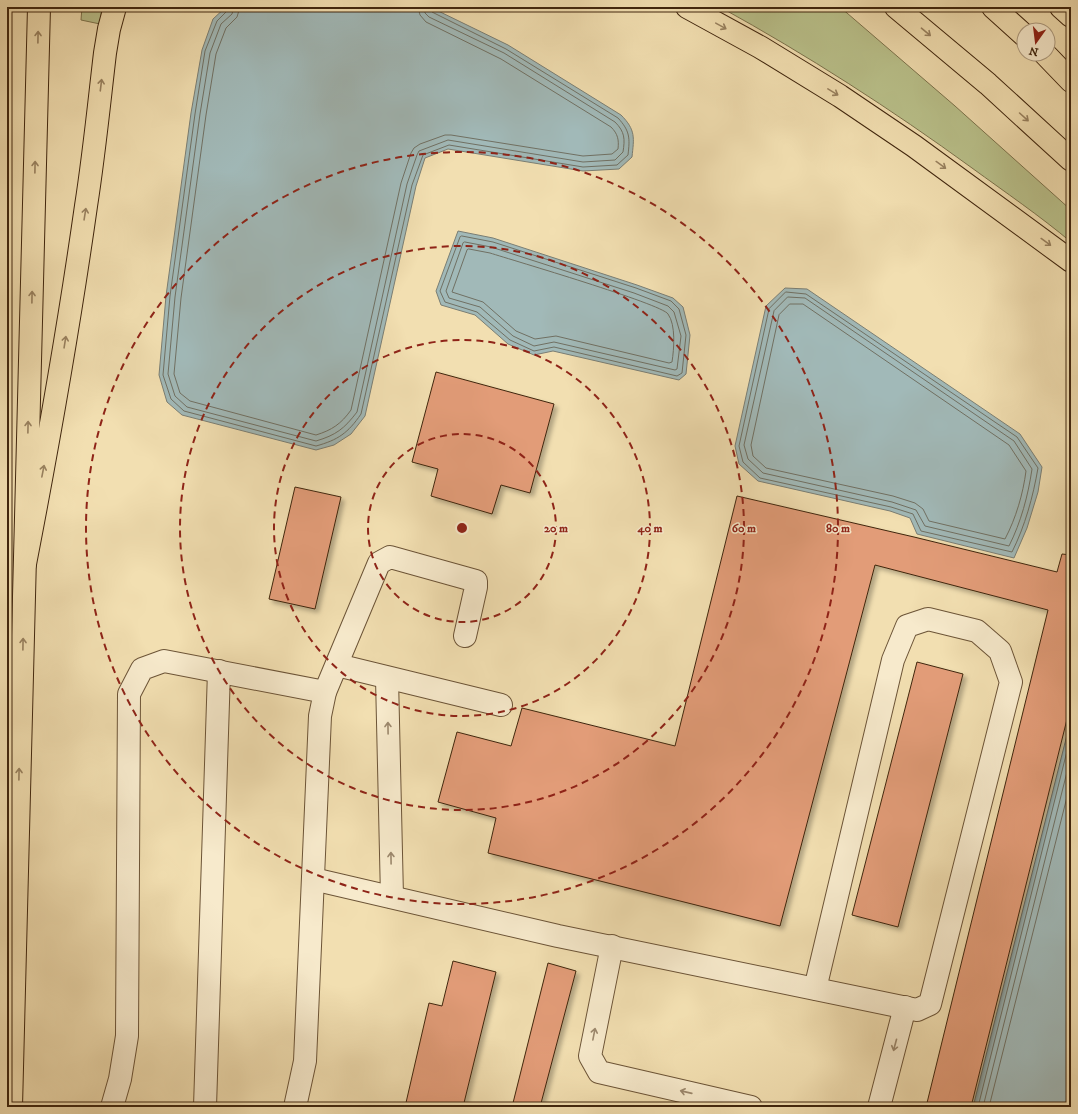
<svg xmlns="http://www.w3.org/2000/svg" width="1078" height="1114" viewBox="0 0 1078 1114" font-family="'IM FELL DW Pica',serif">
	<style>
		.green { fill: #bac28c; stroke: #7d744d }
		.water { fill: #a1b9b8; stroke: #7a7e74 }
		.lines { fill: none; stroke-linecap: round; stroke-linejoin: round }
		.shore { stroke: #707063; stroke-width: 1 }
		.building { fill: #e29c78; stroke: #40260e; filter: url(#shadow) }
		.minor-casing { stroke: #6c5437; stroke-width: 24 }
		.major-casing { stroke: #40260e; stroke-width: 24 }
		.highway-casing { stroke: #40260e; stroke-width: 24 }
		.minor { stroke: #f7eacc; stroke-width: 22 }
		.major { stroke: #f2dfb1; stroke-width: 22 }
		.highway { stroke: #f2dfb1; stroke-width: 22 }
		.oneway { stroke: #998260 }
		.oneway2 { stroke: #9c886d }
		.ring { fill: none; stroke: #8f2418; stroke-width: 2; stroke-dasharray: 7 5 }
		.centre { fill: #8f2418; stroke: #f7eacc; stroke-width: 2 }
		.ring-label { font-size: 12px; text-anchor: middle; font-weight: bold; fill: #8f2418; stroke: #f7eacc; stroke-width: 3; stroke-linejoin: round; paint-order: stroke }
	</style>
	<defs>
		<filter id="shadow"><feDropShadow dx="3.5" dy="3.5" stdDeviation="2" flood-color="#0004"/></filter>
	</defs>
	<rect width="100%" height="100%" fill="#f2dfb1"/>
	<filter id="stains"><feTurbulence type="fractalNoise" baseFrequency=".005" numOctaves="4"/><feColorMatrix values="0 0 0 0 .2 0 0 0 0 .09 0 0 0 0 .02 0 0 0 .5 -.17"/></filter>
	<radialGradient id="worn" r=".72"><stop offset=".6" stop-color="#630" stop-opacity="0"/><stop offset="1" stop-color="#630" stop-opacity=".3"/></radialGradient>
	<g class="green">
		<path d="M82 7H102L100 24 81 20Z"/>
		<path d="M720 7H840L955 106 1071 210V242C1040 216 1005 192 972 168 891 109 807 55 720 7Z"/>
	</g>
	<g class="water">
		<path d="M226 7H430L508 45 621 115C636 130 634 138 632 157L619 169 583 171 448 149 425 158 416 186 365 416 351 434 334 445 316 450 182 415 167 402 159 375 166 296 191 113 202 50 213 19Z"/>
		<path d="M458 231 493 238 637 285 673 298 683 307 690 335 686 374 679 380 553 351 534 355 508 344 475 315 441 305 436 291Z"/>
		<path d="M785 288 807 289 1020 434 1042 467 1038 492 1027 528 1014 558 917 534 910 518 890 511 758 481 739 464 735 446 766 306Z"/>
		<path d="M1071 719V1107H973Z"/>
	</g>
	<g class="lines">
		<g class="shore">
			<path d="M229 7 227 11 217 21 205 51 195 114 170 296 163 375 171 399 184 411 316 446C338 440 348 433 361 414L412 185 423 155 449 145 583 167 617 165 628 155C630 138 630 131 618 118L506 49 432 12 429 7"/>
			<path d="M234 7 232 14 221 24 210 53 200 114 175 297 168 374 175 396 187 407 316 441C336 435 344 429 357 412L407 184 417 155 419 151 448 140 583 162 615 160 623 152C625 139 625 132 615 122L504 53 429 17 425 13 424 7"/>
			<path d="M240 7 237 17 226 28 216 54 206 115 181 298 174 374 180 393 190 401 316 435C332 430 341 424 351 410L401 183 411 153 414 148 420 144 445 135H451L583 156 612 154 618 149C619 140 618 134 611 127L501 59 426 22 420 15 418 7"/>
			<path d="M462 236 493 242 636 288 671 301 679 309 686 335 682 373 677 376 554 347 534 351 510 340 477 312 445 302 440 291 460 237Z"/>
			<path d="M465 242 491 247 634 293 668 306 674 312 681 336 677 369 675 370 554 342 534 346 513 336 480 307 449 298 446 291 463 243Z"/>
			<path d="M469 249 490 253C512 260 662 304 668 314 676 325 674 349 672 362L669 363 556 336 535 339 516 331 483 302 452 292 467 250Z"/>
			<path d="M786 292 806 294 1017 437 1038 468C1033 497 1025 526 1012 552L921 531 913 514 891 507 760 478 743 462 739 446 769 309Z"/>
			<path d="M788 297 805 298 1014 441 1032 469C1028 496 1021 522 1009 546L925 526 916 510 892 502 763 473 748 459 744 445 774 311Z"/>
			<path d="M790 304H803L1009 445 1026 471C1023 494 1016 518 1005 539L929 521 923 509 915 503 893 496 766 468 753 456 751 445 779 315Z"/>
			<path d="M978 1107 1071 735"/>
			<path d="M983 1107 1071 756"/>
			<path d="M989 1107 1071 781"/>
		</g>
	</g>
	<g class="building">
		<path d="M436 372 554 404 530 493 501 485 492 514 431 496 438 469 412 462Z"/>
		<path d="M295 487 341 497 315 609 269 599Z"/>
		<path d="M737 496 914 537 1057 572 1062 554 1071 555V703L971 1107H926L1048 610 875 565 780 926 488 853 496 818 438 802 457 732 511 746 522 708 675 746Z"/>
		<path d="M917 662 963 674 898 927 852 915Z"/>
		<path d="M453 961 496 972 463 1107H405L429 1003 442 1006Z"/>
		<path d="M548 963 576 971 540 1107H512Z"/>
	</g>
	<g class="lines">
		<g class="minor-casing">
			<g id="minor">
				<path d="M337 665 501 705"/>
				<path d="M387 678 392 897"/>
				<path d="M313 879 558 936 917 1010 930 1004 1011 682 1000 651 977 631 928 619 907 626 893 660 815 989"/>
				<path d="M612 946 590 1056 599 1072 751 1107"/>
				<path d="M112 1107 120 1079 127 1036 129 694 142 669 164 661 325 692"/>
				<path d="M205 1107 219 671"/>
				<path d="M295 1107 305 1061 320 716 325 692 379 563 390 557 476 581V587L465 636"/>
				<path d="M879 1107 905 1007"/>
			</g>
		</g>
		<g class="major-casing">
			<path id="major" d="M11 1107 39 7"/>
		</g>
		<g class="highway-casing">
			<g id="highway">
				<path d="M687 7 760 47 840 96 914 146 1071 261"/>
				<path d="M896 7 988 84 1071 160"/>
				<path d="M993 7 1024 35"/>
				<path d="M1061 7 1071 16"/>
				<path d="M1045 54 1071 81"/>
				<path d="M25 564C48 445 69 326 86 206 94 155 99 104 105 53L109 29 115 7"/>
			</g>
		</g>
		<use href="#minor" class="minor"/>
		<use href="#major" class="major"/>
		<use href="#highway" class="highway"/>
	</g>
	<defs><path id="oneway-shaft" d="M-6 0H5M1.5-3L5.5 0L1.5 3" fill="none" stroke-width="1.6" stroke-linecap="round" stroke-linejoin="round"/></defs>
	<g class="oneway">
		<use href="#oneway-shaft" transform="translate(721 26) rotate(29)"/>
		<use href="#oneway-shaft" transform="translate(926 32) rotate(40)"/>
		<use href="#oneway-shaft" transform="translate(38 37) rotate(-89)"/>
		<use href="#oneway-shaft" transform="translate(101 85) rotate(-83)"/>
		<use href="#oneway-shaft" transform="translate(833 92) rotate(31)"/>
		<use href="#oneway-shaft" transform="translate(1024 117) rotate(42)"/>
		<use href="#oneway-shaft" transform="translate(941 165) rotate(36)"/>
		<use href="#oneway-shaft" transform="translate(35 167) rotate(-89)"/>
		<use href="#oneway-shaft" transform="translate(85 214) rotate(-81)"/>
		<use href="#oneway-shaft" transform="translate(1046 242) rotate(36)"/>
		<use href="#oneway-shaft" transform="translate(32 297) rotate(-89)"/>
		<use href="#oneway-shaft" transform="translate(65 342) rotate(-81)"/>
		<use href="#oneway-shaft" transform="translate(28 427) rotate(-89)"/>
		<use href="#oneway-shaft" transform="translate(43 471) rotate(-79)"/>
		<use href="#oneway-shaft" transform="translate(23 644) rotate(-89)"/>
		<use href="#oneway-shaft" transform="translate(19 774) rotate(-89)"/>
	</g>
	<g class="oneway2">
		<use href="#oneway-shaft" transform="translate(388 728) rotate(-91)"/>
		<use href="#oneway-shaft" transform="translate(391 858) rotate(-91)"/>
		<use href="#oneway-shaft" transform="translate(594 1034) rotate(-79)"/>
		<use href="#oneway-shaft" transform="translate(895 1045) rotate(105)"/>
		<use href="#oneway-shaft" transform="translate(686 1092) rotate(-167)"/>
	</g>
	<g class="ring">
		<circle cx="462" cy="528" r="94"/>
		<circle cx="462" cy="528" r="188"/>
		<circle cx="462" cy="528" r="282"/>
		<circle cx="462" cy="528" r="376"/>
	</g>
	<circle cx="462" cy="528" r="6" class="centre"/>
	<g class="ring-label">
		<text x="556" y="532">20 m</text>
		<text x="650" y="532">40 m</text>
		<text x="744" y="532">60 m</text>
		<text x="838" y="532">80 m</text>
	</g>
	<rect width="1078" height="1114" fill="none" stroke="#f2dfb1" stroke-width="24"/>
	<rect x="8" y="8" width="1062" height="1098" fill="none" stroke="#40260e" stroke-width="2"/>
	<rect x="12" y="12" width="1054" height="1090" fill="none" stroke="#40260e"/>
	<g transform="translate(1036 42) rotate(194)"><circle r="19" fill="#f7eacc" stroke="#ae9c80"/>
	<path d="M0-3L7 15L0 10L-7 15Z" fill="#8f2418"/>
	<text y="-6" font-size="11" font-weight="bold" text-anchor="middle" fill="#40260e">N</text>
	</g>
	<rect width="100%" height="100%" filter="url(#stains)"/>
	<rect width="100%" height="100%" fill="url(#worn)"/>
</svg>
